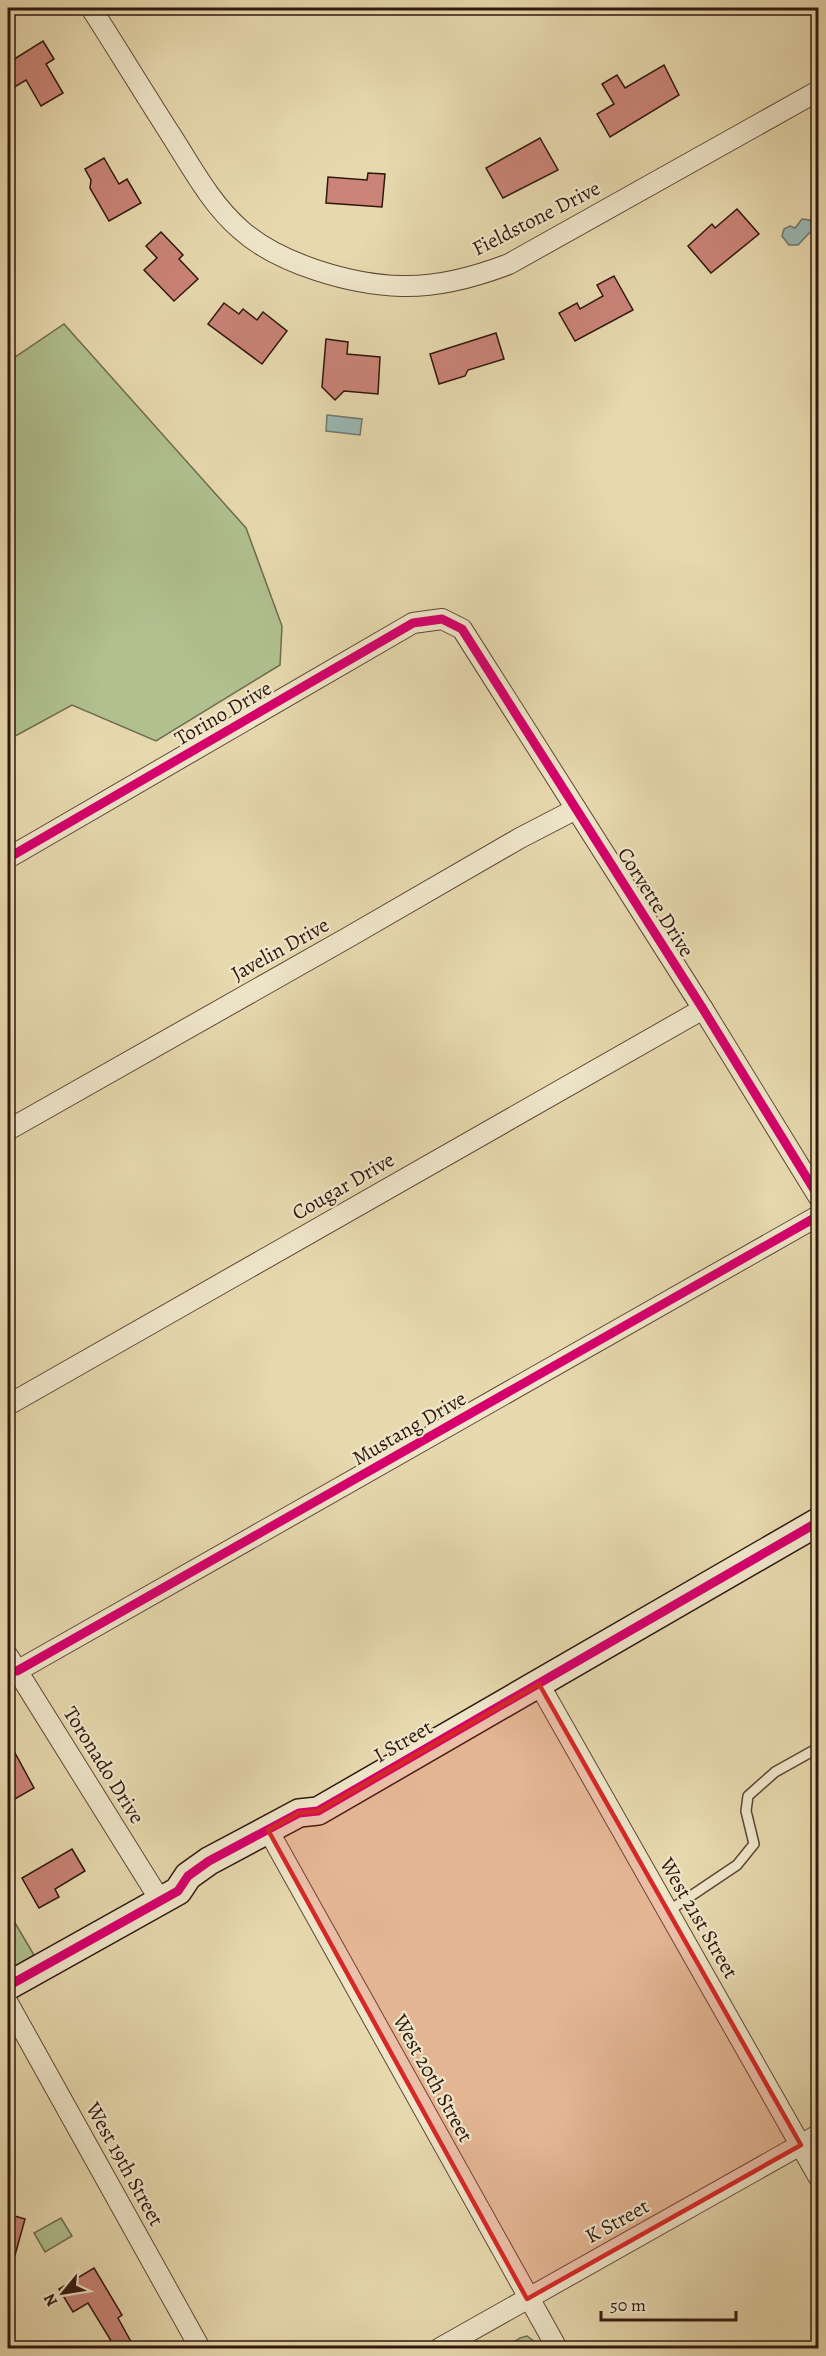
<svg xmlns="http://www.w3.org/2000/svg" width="826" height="2356" viewBox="0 0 826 2356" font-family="Alegreya,serif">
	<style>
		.green { fill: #b0c08f; stroke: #706c4e; stroke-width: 1.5 }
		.water { fill: #9ab8b4; stroke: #707871; stroke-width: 1.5 }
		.building { fill: #ca8478; stroke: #30170d; stroke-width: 1.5 }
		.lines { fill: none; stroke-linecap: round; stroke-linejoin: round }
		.lane-casing { stroke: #5e4835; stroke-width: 12 }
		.street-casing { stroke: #5e4835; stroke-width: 22 }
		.secondary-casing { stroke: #30170d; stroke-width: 30 }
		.lane { stroke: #efe6ca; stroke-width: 9 }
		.street { stroke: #efe6ca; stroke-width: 20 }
		.secondary { stroke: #efe6ca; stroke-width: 27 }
		.cycleway-casing { stroke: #efe6ca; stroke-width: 13 }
		.cycleway { stroke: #d6006c; stroke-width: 9 }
		.marked { fill: #d62828; fill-opacity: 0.2; stroke: #d62828; stroke-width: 4.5; stroke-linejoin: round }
		.labels { text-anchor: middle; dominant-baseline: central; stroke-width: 4.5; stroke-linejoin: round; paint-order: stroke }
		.street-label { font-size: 21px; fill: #30170d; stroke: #efe6ca }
	</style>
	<rect width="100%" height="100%" fill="#e7d9ae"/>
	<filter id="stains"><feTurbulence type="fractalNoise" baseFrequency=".00333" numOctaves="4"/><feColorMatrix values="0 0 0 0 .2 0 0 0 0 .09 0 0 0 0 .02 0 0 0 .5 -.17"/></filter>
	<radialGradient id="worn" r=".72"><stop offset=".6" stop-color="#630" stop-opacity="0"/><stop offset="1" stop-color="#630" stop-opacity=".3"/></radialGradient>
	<g class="green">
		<path d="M64 324 246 528 282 626 280 665 156 741 72 705 8 740V362Z"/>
		<path d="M8 1911 34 1955 9 1970 8 1967Z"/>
		<path d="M61 2218 72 2236 45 2252 34 2233Z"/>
		<path d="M527 2336 543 2348H505L520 2338Z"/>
	</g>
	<g class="water">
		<path d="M802 219 810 220 813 229 798 245H789L782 236 784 229 790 226 795 228Z"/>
		<path d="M327 415 362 419 360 435 326 431Z"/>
	</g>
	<g class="building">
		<path d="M43 41 54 59 46 64 63 93 41 106 26 80 8 91V63Z"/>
		<path d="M664 65 679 95 610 137 597 114 614 104 602 84 617 75 625 88Z"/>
		<path d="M540 138 558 170 503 198 486 168Z"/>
		<path d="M104 158 119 184 127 179 141 203 109 221 90 188 91 180 85 169Z"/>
		<path d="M368 173 385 174 382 207 326 203 328 177 367 180Z"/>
		<path d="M737 209 759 234 711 273 688 246 712 224 715 228Z"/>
		<path d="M161 232 183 255 179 259 198 279 174 301 144 270 157 258 146 246Z"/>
		<path d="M614 276 633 310 575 341 559 313 577 303 580 309 603 296 597 285Z"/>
		<path d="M224 303 239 314 243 309 257 320 263 312 287 331 262 364 208 324Z"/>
		<path d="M496 333 504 359 468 370 465 376 439 384 430 354Z"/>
		<path d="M326 339 348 342 347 354 380 357 378 394 344 391 335 400 322 387Z"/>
		<path d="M8 1740 34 1788 8 1803Z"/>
		<path d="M72 1849 85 1871 55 1889 59 1897 39 1908 22 1878Z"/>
		<path d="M8 2214 25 2219 12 2266H8Z"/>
		<path d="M94 2268 122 2315 118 2318 135 2349H116L88 2303 73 2312 59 2289Z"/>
	</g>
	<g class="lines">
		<g class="lane-casing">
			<path id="lane" d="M667 1912 737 1865 754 1844 746 1811 748 1796 775 1772 818 1748"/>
		</g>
		<g class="street-casing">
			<g id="street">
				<path d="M91 8C118 50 144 93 171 135 192 168 211 204 241 230 279 264 352 285 402 286 439 287 475 277 509 264L818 91"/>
				<path d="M8 858 413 623 442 619 462 629 703 1009 818 1196"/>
				<path d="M8 1130 347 938 520 838 576 809"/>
				<path d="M8 1405 703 1009"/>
				<path d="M8 1656 160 1900"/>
				<path d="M17 1671 818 1216"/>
				<path d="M539 1684 818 2176"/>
				<path d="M268 1830 557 2348"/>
				<path d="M8 2003 200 2348"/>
				<path d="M440 2348 818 2135"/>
			</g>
		</g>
		<g class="secondary-casing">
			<path id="secondary" d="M8 1986 178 1891 188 1876 209 1861 299 1813 318 1811 818 1522"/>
		</g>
		<use href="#lane" class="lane"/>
		<use href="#street" class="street"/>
		<use href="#secondary" class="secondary"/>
		<g class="cycleway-casing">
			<g id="cycleway">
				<path d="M8 858 413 623 442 619 462 629 703 1009 818 1196"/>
				<path d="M17 1671 818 1216"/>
				<path d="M8 1986 178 1891 188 1876 209 1861 299 1813 318 1811 818 1522"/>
			</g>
		</g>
		<use href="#cycleway" class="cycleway"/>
	</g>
	<path class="marked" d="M539 1684 801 2145 527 2299 268 1830 299 1813 318 1811Z"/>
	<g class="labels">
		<g class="street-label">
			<text transform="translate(536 218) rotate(-27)">Fieldstone Drive</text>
			<text transform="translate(223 713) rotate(-30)">Torino Drive</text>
			<text transform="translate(656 902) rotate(58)">Corvette Drive</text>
			<text transform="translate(280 949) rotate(-29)">Javelin Drive</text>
			<text transform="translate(343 1186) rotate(-30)">Cougar Drive</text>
			<text transform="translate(409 1428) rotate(-30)">Mustang Drive</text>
			<text transform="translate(403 1741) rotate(-30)">I Street</text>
			<text transform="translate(104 1765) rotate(58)">Toronado Drive</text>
			<text transform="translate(699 1918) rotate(60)">West 21st Street</text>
			<text transform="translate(433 2078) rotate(61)">West 20th Street</text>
			<text transform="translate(125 2164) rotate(61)">West 19th Street</text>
			<text transform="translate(617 2221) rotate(-29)">K Street</text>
		</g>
	</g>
	<rect width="826" height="2356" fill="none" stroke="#e7d9ae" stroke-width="30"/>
	<rect x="9" y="9" width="808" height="2338" fill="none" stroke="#30170d" stroke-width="3"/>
	<rect x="15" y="15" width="796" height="2326" fill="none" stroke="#30170d" stroke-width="1.5"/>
	<g transform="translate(63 2293) rotate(240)" stroke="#efe6ca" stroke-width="4.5" paint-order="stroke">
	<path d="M0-4.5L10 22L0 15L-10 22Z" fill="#30170d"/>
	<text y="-9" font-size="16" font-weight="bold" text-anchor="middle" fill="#30170d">N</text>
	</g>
	<path d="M601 2311v9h135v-9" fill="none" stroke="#30170d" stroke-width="3"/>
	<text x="610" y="2311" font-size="18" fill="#30170d" stroke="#efe6ca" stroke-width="4.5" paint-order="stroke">50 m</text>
	<rect width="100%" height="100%" filter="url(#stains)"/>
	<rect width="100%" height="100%" fill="url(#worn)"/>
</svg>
